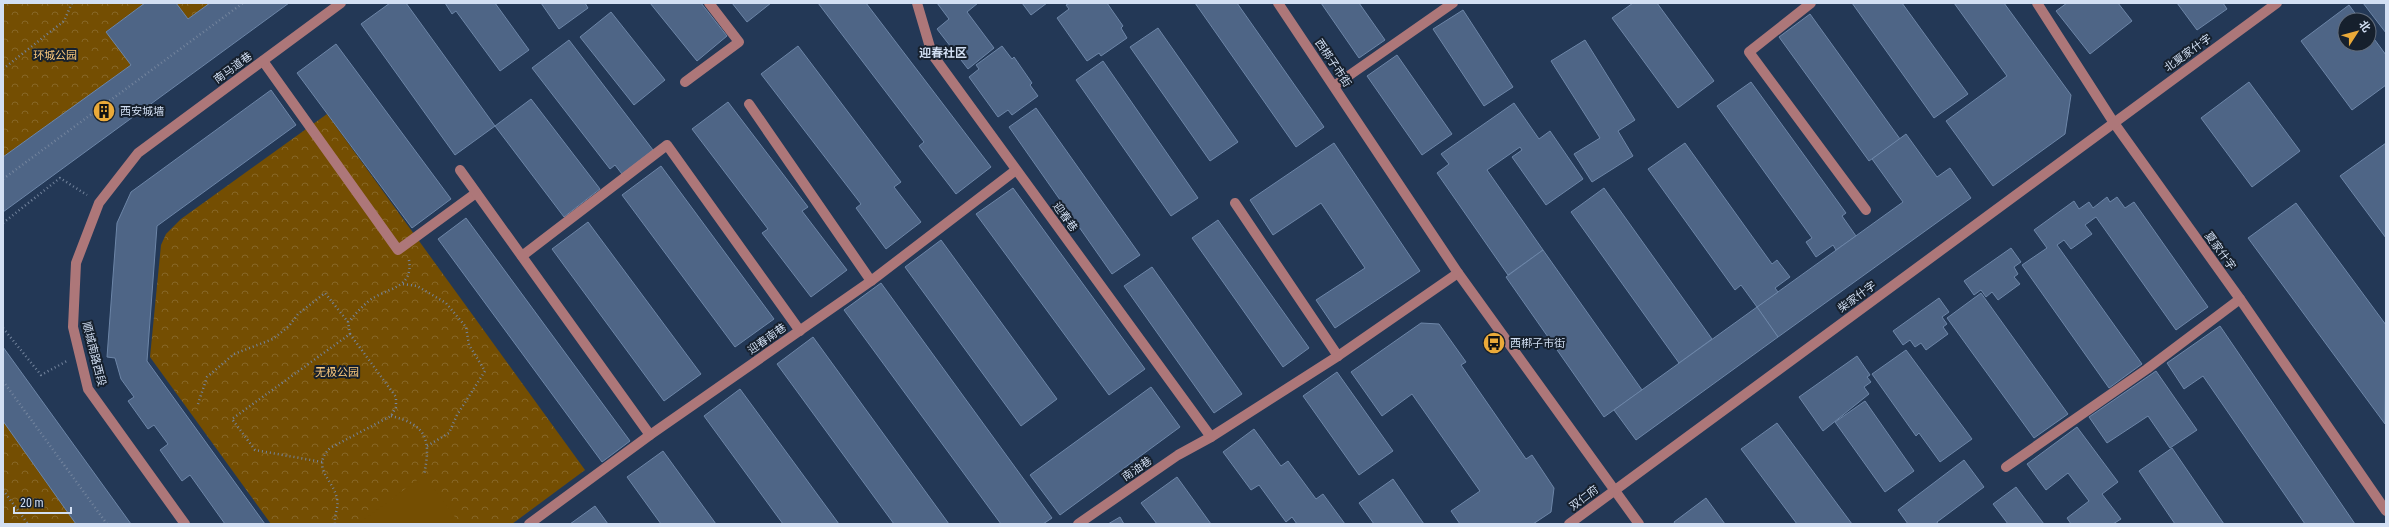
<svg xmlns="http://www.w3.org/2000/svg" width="2389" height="527" viewBox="0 0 2389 527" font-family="'Roboto Condensed','Noto Sans SC',sans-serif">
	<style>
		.park { fill: url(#park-crowns) }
		.pitch { fill: #744e02 }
		.building { fill: #4e6586; stroke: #6d86a8 }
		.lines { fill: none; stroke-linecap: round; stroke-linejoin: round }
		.path { stroke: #74859e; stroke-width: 2.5; stroke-dasharray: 1 3; stroke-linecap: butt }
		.minor { stroke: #ad7779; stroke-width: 10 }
		.labels { text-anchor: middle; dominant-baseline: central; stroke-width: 4; stroke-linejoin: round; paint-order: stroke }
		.street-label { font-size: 11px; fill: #d2dff3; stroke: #16202d }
		.park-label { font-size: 11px; fill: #fac87d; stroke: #16202d }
		.poi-label { font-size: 11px; fill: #d2dff3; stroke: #16202d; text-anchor: start }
		.neighbourhood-label { font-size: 12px; font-weight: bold; fill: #d2dff3; stroke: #16202d }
	</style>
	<defs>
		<pattern id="park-crowns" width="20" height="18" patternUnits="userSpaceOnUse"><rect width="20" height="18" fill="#744e02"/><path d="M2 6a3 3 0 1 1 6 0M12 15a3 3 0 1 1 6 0" fill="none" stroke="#876727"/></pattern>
	</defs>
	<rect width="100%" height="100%" fill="#233856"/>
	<g class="park">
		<path d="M3 3H145L107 31 131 65 3 157Z"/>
		<path d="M176 3H210L188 19Z"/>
		<path d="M327 114 585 470 512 524H271L150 357 161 245 166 234 181 219Z"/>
		<path d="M3 421 76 524H3Z"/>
	</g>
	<path class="pitch" d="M424 475 460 524H358Z"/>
	<g class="building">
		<path d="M145 3H176L188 19 210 3H289L3 212V157L131 65 106 32Z"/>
		<path d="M390 3H406L495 126 455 155 361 24Z"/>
		<path d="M445 3H495L529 50 500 71 456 11 452 14Z"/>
		<path d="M541 3H585L588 8 559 29Z"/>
		<path d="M650 3H701L727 36 697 61Z"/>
		<path d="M732 3H771L747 22Z"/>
		<path d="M818 3H866L991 167 956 194 919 146 924 142Z"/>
		<path d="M937 3H978L967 12 994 48 968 69 937 29 949 19Z"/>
		<path d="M1022 3H1047L1031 15Z"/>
		<path d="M1070 3H1107L1123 26 1121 28 1127 38 1101 56 1099 53 1087 61 1057 18 1069 9 1066 5Z"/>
		<path d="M1195 3H1237L1324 127 1296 147Z"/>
		<path d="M1321 3H1359L1385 40 1359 58Z"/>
		<path d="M1633 3H1657L1714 81 1678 108 1612 18Z"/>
		<path d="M1852 3H1902L1968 94 1934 118Z"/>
		<path d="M1954 3H2004L2071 95 2065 134 1993 186 1946 121 2007 76Z"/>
		<path d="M2067 3H2118L2132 21 2090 54 2056 11Z"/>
		<path d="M2177 3H2223L2227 9 2197 30Z"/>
		<path d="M2363 3H2386V33Z"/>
		<path d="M2349 5 2360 20H2345V44H2369V32L2386 55V85L2352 110 2301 41Z"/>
		<path d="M1463 10 1513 87 1484 106 1433 29Z"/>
		<path d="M611 12 665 80 634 105 580 37Z"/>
		<path d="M1810 14 1900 139 1869 161 1779 37Z"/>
		<path d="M1158 28 1238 142 1210 161 1130 47Z"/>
		<path d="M569 40 653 150 622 174 615 165 610 169 532 68Z"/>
		<path d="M1585 40 1635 120 1618 131 1633 156 1592 182 1574 154 1600 138 1551 61Z"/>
		<path d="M336 44 451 199 412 228 297 73Z"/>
		<path d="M798 46 901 182 894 187 921 222 886 249 856 208 861 204 761 74Z"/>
		<path d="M1002 46 1012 59 1014 57 1032 83 1030 85 1038 96 1012 115 1008 110 998 117 969 77 979 69 976 65Z"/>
		<path d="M1397 55 1452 134 1422 155 1367 76Z"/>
		<path d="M1103 61 1198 198 1171 216 1076 80Z"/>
		<path d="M1751 82 1846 213 1842 216 1856 236 1836 250 1833 245 1816 257 1806 242 1812 238 1717 106Z"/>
		<path d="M2249 82 2300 151 2252 187 2201 118Z"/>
		<path d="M271 90 296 125 157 226 147 361 265 524H225L190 475 182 481 160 450 168 444 154 425 148 429 128 401 134 397 121 379 115 358 107 357 117 223 131 192Z"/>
		<path d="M531 99 600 189 564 217 495 126Z"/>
		<path d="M728 102 808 207 802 211 847 270 811 297 762 233 768 229 692 129Z"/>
		<path d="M1514 103 1539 139 1550 131 1583 179 1546 205 1512 157 1522 150 1520 147 1487 170 1543 250 1508 275 1437 173 1449 164 1441 154Z"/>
		<path d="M1036 108 1140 255 1112 274 1009 127Z"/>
		<path d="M1906 134 1937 177 1950 168 1971 198 1778 337 1757 307 1903 202 1872 159Z"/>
		<path d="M1334 143 1420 271 1335 328 1316 300 1365 268 1321 203 1273 235 1250 200Z"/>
		<path d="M1685 143 1772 264 1777 260 1790 277 1775 288 1778 292 1757 307 1741 285 1735 290 1648 169Z"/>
		<path d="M2386 143V238L2340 176Z"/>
		<path d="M661 166 774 319 735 347 622 195Z"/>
		<path d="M1013 188 1145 369 1109 395 976 214Z"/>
		<path d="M1604 188 1712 339 1679 363 1571 212Z"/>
		<path d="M2107 197 2110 202 2117 197 2125 208 2134 202 2208 307 2176 330 2096 217 2085 225 2092 234 2071 249 2064 240 2057 245 2142 364 2109 388 2022 265 2047 248 2034 230 2074 201 2079 209 2089 202 2093 208Z"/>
		<path d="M2296 203 2386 325 2385 424 2248 238Z"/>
		<path d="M466 218 630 441 602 462 438 239Z"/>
		<path d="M1218 220 1309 348 1283 367 1192 238Z"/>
		<path d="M588 222 701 374 664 401 552 249Z"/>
		<path d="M941 240 1057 399 1021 426 905 267Z"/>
		<path d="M2011 248 2021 262 2014 267 2018 274 2014 277 2020 284 1998 300 1992 292 1986 297 1981 290 1974 295 1964 281Z"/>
		<path d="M1543 250 1642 390 1604 417 1506 277Z"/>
		<path d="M1152 267 1242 394 1214 413 1124 286Z"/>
		<path d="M881 283 1052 518 1043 524H1001L844 310Z"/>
		<path d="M1981 293 2068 414 2034 438 1947 318Z"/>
		<path d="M1939 298 1949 312 1942 317 1947 324 1943 327 1948 334 1926 350 1921 343 1915 347 1910 340 1903 345 1893 331Z"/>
		<path d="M1757 307 1778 337 1636 440 1614 410Z"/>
		<path d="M1421 323 1439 324 1466 362 1461 365 1526 459 1532 455 1554 488 1551 512 1533 524H1460L1451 511 1480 491 1412 394 1382 416 1351 372Z"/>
		<path d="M2220 326 2355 524H2305L2203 376 2184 389 2167 363Z"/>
		<path d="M813 337 949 524H894L777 364Z"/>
		<path d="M3 347 131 524H76L3 421Z"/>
		<path d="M1906 350 1972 439 1940 462 1919 433 1916 436 1872 374Z"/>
		<path d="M1857 356 1870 375 1867 377 1871 382 1864 387 1869 394 1823 431 1799 397Z"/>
		<path d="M2156 371 2197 430 2170 448 2148 416 2107 443 2089 417Z"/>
		<path d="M1337 372 1393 451 1359 475 1303 396Z"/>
		<path d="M1151 387 1180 427 1060 515 1030 475Z"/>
		<path d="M740 389 839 524H783L704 416Z"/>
		<path d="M1865 401 1914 471 1885 492 1835 422Z"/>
		<path d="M1777 423 1852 524H1797L1741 449Z"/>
		<path d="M2077 427 2118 482 2102 494 2121 519 2113 524H2071L2067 518 2089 501 2068 473 2046 490 2027 464Z"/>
		<path d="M1254 429 1281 466 1288 461 1316 499 1323 494 1345 524H1297L1292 517 1286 522 1259 485 1251 490 1223 452Z"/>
		<path d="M2172 448 2224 524H2175L2139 471Z"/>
		<path d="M663 451 716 524H661L627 477Z"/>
		<path d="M1964 460 1984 487 1937 522 1938 524H1908L1898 510Z"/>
		<path d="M1177 477 1211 524H1157L1141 503Z"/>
		<path d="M1393 479 1424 524H1374L1359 503Z"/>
		<path d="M2016 487 2044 524H2008L1993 504Z"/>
		<path d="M1706 498 1725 524H1675L1674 522Z"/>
		<path d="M595 506 608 524H570Z"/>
		<path d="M1120 517 1124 524H1108Z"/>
	</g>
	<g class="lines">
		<g class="path">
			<path d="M3 69 64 21 72 3"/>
			<path d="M3 179 243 3"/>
			<path d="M3 223 60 178 87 195"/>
			<path d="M403 284 417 286 446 303 466 327 469 345 485 371 457 415 449 433 427 446"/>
			<path d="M3 328 41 375 67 361"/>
			<path d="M350 334 348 322C356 314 365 302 375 297 393 287 413 286 409 260"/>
			<path d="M3 381 107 524"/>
			<path d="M198 404 207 377 234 354 273 339 289 326 298 314 325 293 348 322"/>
			<path d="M391 416C428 425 431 441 424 475"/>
			<path d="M322 462 255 450 232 419 350 334 396 397V407L391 416 330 448C310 468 334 480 337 499 339 508 334 514 335 524"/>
			<path d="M3 490 28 524"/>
		</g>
		<g class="minor">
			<path d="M917 3 932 54 1211 437"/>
			<path d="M1278 3 1458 273 1639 524"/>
			<path d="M1811 3 1749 52 1866 210"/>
			<path d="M2037 3 2114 123 2240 299 2386 511"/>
			<path d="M263 61 398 250 476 193"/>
			<path d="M685 82 739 42 709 3"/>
			<path d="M1334 86 1453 3"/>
			<path d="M749 104 871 281"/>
			<path d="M460 170 650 435"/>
			<path d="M1235 203 1338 356"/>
			<path d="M522 256 667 145 800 331"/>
			<path d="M2006 467 2147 369 2240 299"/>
			<path d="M185 524 88 389 73 327 76 263 99 203 138 153 341 3"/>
			<path d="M529 524 650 435 871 281 1016 170"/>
			<path d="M1078 524 1178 455 1211 437 1338 356 1458 273"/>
			<path d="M1569 524 2277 3"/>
		</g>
	</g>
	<defs>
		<g id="building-disc" transform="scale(1.15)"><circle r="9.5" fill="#ebaa39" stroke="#16202d"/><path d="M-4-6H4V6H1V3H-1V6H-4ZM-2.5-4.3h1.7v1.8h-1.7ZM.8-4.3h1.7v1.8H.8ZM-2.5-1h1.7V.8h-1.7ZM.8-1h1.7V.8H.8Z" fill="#111"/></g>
		<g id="bus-disc" transform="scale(1.15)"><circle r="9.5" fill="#ebaa39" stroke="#16202d"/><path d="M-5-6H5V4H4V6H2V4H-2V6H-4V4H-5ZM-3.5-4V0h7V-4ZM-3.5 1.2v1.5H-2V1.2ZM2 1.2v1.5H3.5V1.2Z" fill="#111"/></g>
	</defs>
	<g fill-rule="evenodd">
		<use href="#building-disc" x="104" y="111"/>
		<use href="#bus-disc" x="1494" y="343"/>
	</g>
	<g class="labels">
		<g class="street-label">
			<text transform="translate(2188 53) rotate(-36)">北夏家什字</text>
			<text transform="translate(1333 63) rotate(56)">西梆子市街</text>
			<text transform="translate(233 68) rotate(-36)">南马道巷</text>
			<text transform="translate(1065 217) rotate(54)">迎春巷</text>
			<text transform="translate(2220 251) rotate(54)">夏家什字</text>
			<text transform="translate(1857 297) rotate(-36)">柴家什字</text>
			<text transform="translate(767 339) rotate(-35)">迎春南巷</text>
			<text transform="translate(94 354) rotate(76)">顺城南路西段</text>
			<text transform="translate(1137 469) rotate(-34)">南油巷</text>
			<text transform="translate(1584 498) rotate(-37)">双仁府</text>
		</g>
		<g class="park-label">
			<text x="55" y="55">环城公园</text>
			<text x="337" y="372">无极公园</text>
		</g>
		<g class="poi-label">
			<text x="120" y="111">西安城墙</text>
			<text x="1510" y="343">西梆子市街</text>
		</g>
		<g class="neighbourhood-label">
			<text x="943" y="53">迎春社区</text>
		</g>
	</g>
	<rect width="2389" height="527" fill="none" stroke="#d2dff3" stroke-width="8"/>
	<g transform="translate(2357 32) rotate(54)"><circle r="19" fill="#16202d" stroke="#616c7c"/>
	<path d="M0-3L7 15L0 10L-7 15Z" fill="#ebaa39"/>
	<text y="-6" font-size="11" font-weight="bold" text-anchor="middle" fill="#d2dff3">北</text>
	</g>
	<path d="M14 507v6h57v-6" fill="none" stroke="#d2dff3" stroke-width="2"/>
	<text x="20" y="507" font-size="12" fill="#d2dff3" stroke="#16202d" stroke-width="3" paint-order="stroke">20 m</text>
</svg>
